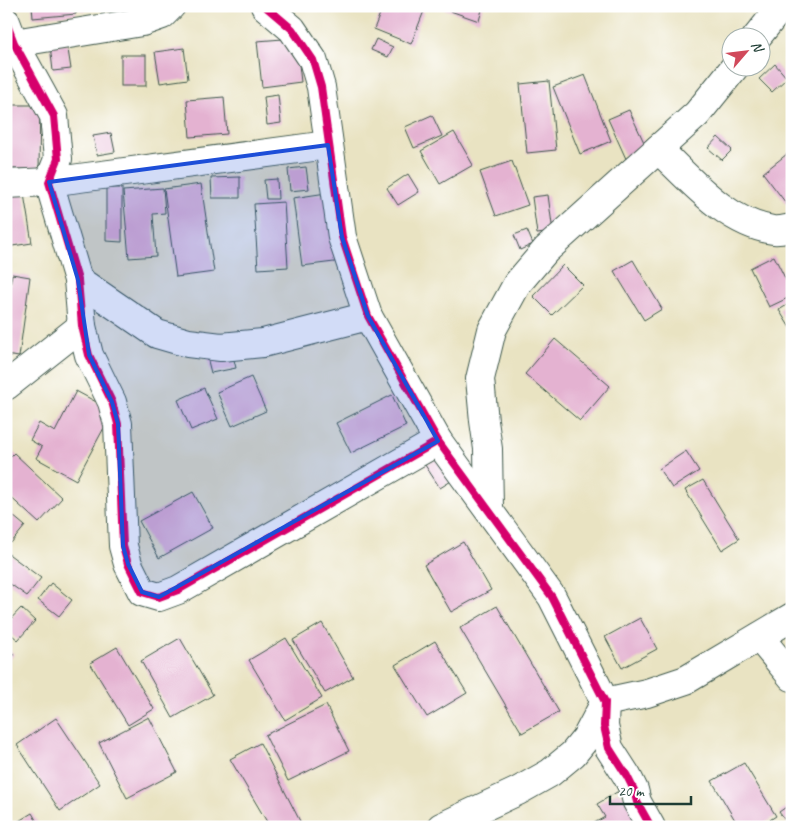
<svg xmlns="http://www.w3.org/2000/svg" width="798" height="833" viewBox="0 0 798 833" font-family="Caveat,sans-serif">
	<style>
		.building { fill: #e4b2d1 }
		.lines { fill: none; stroke-linecap: round; stroke-linejoin: round }
		.street-casing { stroke: #3d5649; stroke-width: 30 }
		.street { stroke: #fff; stroke-width: 28 }
		.cycleway-casing { stroke: #fff; stroke-width: 11 }
		.cycleway { stroke: #d6006c; stroke-width: 8 }
		.marked { fill: #1d4ed8; fill-opacity: 0.2; stroke: #1d4ed8; stroke-width: 4; stroke-linejoin: round }
	</style>
	<rect width="100%" height="100%" fill="#fff"/>
	<filter id="ink" filterUnits="userSpaceOnUse"><feTurbulence type="fractalNoise" baseFrequency=".02" numOctaves="2"/><feDisplacementMap in="SourceGraphic" scale="10" xChannelSelector="R" yChannelSelector="G"/><feConvolveMatrix kernelMatrix="1 2 1 2 8 2 1 2 1" color-interpolation-filters="sRGB"/></filter>
	<filter id="wash" filterUnits="userSpaceOnUse"><feTurbulence type="fractalNoise" baseFrequency=".0096" numOctaves="4" result="noise"/><feDisplacementMap in="SourceGraphic" scale="20" xChannelSelector="R" yChannelSelector="G"/><feGaussianBlur stdDeviation="1.12" result="paint"/><feColorMatrix in="noise" values="0 0 0 0 0 0 0 0 0 0 0 0 0 0 0 0 0 1.4 0 .05"/><feComposite in="paint" operator="in"/></filter>
	<g filter="url(#wash)">
		<rect width="100%" height="100%" fill="#e9e3c2"/>
		<g id="blocks">
			<g class="building">
				<path d="M32 6H76V14L33 18Z"/>
				<path d="M80 6H97V7L82 11Z"/>
				<path d="M347 6H372L370 12Z"/>
				<path d="M383 6H411L424 11 411 44 374 29Z"/>
				<path d="M436 6H483L479 21Z"/>
				<path d="M296 38 301 82 262 87 257 41Z"/>
				<path d="M376 39 393 47 388 57 371 50Z"/>
				<path d="M67 43 71 69 53 71 50 45Z"/>
				<path d="M184 48 188 79 160 83 155 52Z"/>
				<rect x="121" y="55" width="25" height="31"/>
				<path d="M775 64 787 78 772 92 759 79Z"/>
				<path d="M585 75 611 141 580 154 553 87Z"/>
				<path d="M549 81 556 150 527 153 520 84Z"/>
				<path d="M278 95 281 123 267 125 264 97Z"/>
				<path d="M224 97 227 134 190 137 187 100Z"/>
				<path d="M7 105H40L39 169H6Z"/>
				<path d="M629 110 648 151 627 161 608 119Z"/>
				<path d="M432 115 442 136 414 148 405 127Z"/>
				<path d="M454 132 473 165 440 184 421 151Z"/>
				<path d="M111 133 115 152 97 155 93 136Z"/>
				<path d="M718 137 732 150 722 160 708 148Z"/>
				<path d="M792 150V206L789 207 763 173Z"/>
				<path d="M512 161 528 205 496 216 480 172Z"/>
				<path d="M306 167 309 189 290 191 288 169Z"/>
				<path d="M408 174 419 192 398 205 387 188Z"/>
				<path d="M240 177V198H212L211 178Z"/>
				<path d="M277 179 278 199H266L264 180Z"/>
				<path d="M201 184 214 272 176 277 164 189Z"/>
				<path d="M106 188H122V242L106 241Z"/>
				<path d="M163 188 165 213 153 214 156 256 129 258 123 191Z"/>
				<path d="M333 192 342 261 302 266 293 198Z"/>
				<path d="M24 194 32 243 6 247V196Z"/>
				<path d="M548 195 553 232 537 234 532 197Z"/>
				<path d="M284 202 288 267 258 269 254 204Z"/>
				<path d="M527 230 533 244 520 250 514 235Z"/>
				<path d="M774 256 792 292V296L769 307 750 268Z"/>
				<path d="M633 260 662 309 644 320 614 271Z"/>
				<path d="M563 265 583 285 552 315 533 296Z"/>
				<path d="M12 274 30 277 19 357 6 355V285L10 286Z"/>
				<path d="M792 302V331L779 310Z"/>
				<path d="M555 339 610 386 580 421 525 374Z"/>
				<path d="M232 352 236 368 211 373 207 357Z"/>
				<path d="M251 377 266 411 232 426 217 392Z"/>
				<path d="M204 388 218 419 191 430 178 400Z"/>
				<path d="M76 391 113 411 76 480 36 458 42 447 30 440 39 423 55 432Z"/>
				<path d="M392 395 406 426 351 453 336 423Z"/>
				<path d="M686 451 699 471 672 488 659 469Z"/>
				<path d="M14 453 62 498 39 523 6 493V461Z"/>
				<path d="M442 455 456 478 440 488 425 465Z"/>
				<path d="M703 480 739 539 722 550 685 490Z"/>
				<path d="M193 492 213 528 159 558 139 521Z"/>
				<path d="M6 510 25 526 11 543 6 538Z"/>
				<path d="M463 542 491 590 451 612 424 565Z"/>
				<path d="M6 552 41 578 27 596 6 581Z"/>
				<path d="M51 583 72 600 59 616 38 600Z"/>
				<path d="M497 606 559 712 522 733 460 628Z"/>
				<path d="M21 608 35 621 18 640 6 630V624Z"/>
				<path d="M640 618 657 649 622 668 605 637Z"/>
				<path d="M322 623 353 677 325 693 293 640Z"/>
				<path d="M180 638 213 695 173 718 141 661Z"/>
				<path d="M286 638 322 698 285 720 249 660Z"/>
				<path d="M435 641 467 693 427 717 395 665Z"/>
				<path d="M117 647 154 709 128 725 90 663Z"/>
				<path d="M6 648 14 654 6 665Z"/>
				<path d="M326 705 349 751 288 781 265 735Z"/>
				<path d="M149 717 177 772 127 798 99 743Z"/>
				<path d="M56 718 100 784 60 811 17 745Z"/>
				<path d="M260 743 303 827H270L230 759Z"/>
				<path d="M744 763 776 816 759 827H739L712 781Z"/>
				<path d="M617 792 632 801 646 827H587L605 817 597 804Z"/>
				<path d="M792 803V827H790L779 812Z"/>
				<path d="M32 813 40 827H9Z"/>
			</g>
		</g>
	</g>
	<g filter="url(#ink)">
		<use href="#blocks" fill-opacity="0" stroke="#3d5649" stroke-width="1"/>
		<g class="lines">
			<g class="street-casing">
				<g id="street">
					<path d="M265 6 292 29 313 60 321 87 342 237 368 316 438 441 552 597 605 702 604 726 609 748 627 776 634 790 637 802 651 827"/>
					<path d="M6 22 14 43 54 116 58 159 49 182 78 280 82 326 89 355 112 402 118 424 123 546 128 564 142 592 159 597 178 590 438 441"/>
					<path d="M756 38 782 6"/>
					<path d="M14 43 142 22 162 15 171 6"/>
					<path d="M658 149C691 180 726 223 773 230 779 231 786 229 792 228"/>
					<path d="M6 184 49 182 328 145"/>
					<path d="M78 280 157 334 188 343 221 347 263 343 368 316"/>
					<path d="M6 386 82 326"/>
					<path d="M489 509 488 449 484 421 480 379 492 330 517 284 546 250 697 114 734 68"/>
					<path d="M759 637 792 677"/>
					<path d="M441 827 518 791 550 773 573 754 586 738 605 702 647 693 686 680 792 617"/>
				</g>
			</g>
			<use href="#street" class="street"/>
			<g class="cycleway-casing">
				<g id="cycleway">
					<path d="M265 6 292 29 313 60 321 87 342 237 368 316 438 441 552 597 605 702 604 726 609 748 627 776 634 790 637 802 651 827"/>
					<path d="M6 22 14 43 54 116 58 159 49 182 78 280 82 326 89 355 112 402 118 424 123 546 128 564 142 592 159 597 178 590 438 441"/>
				</g>
			</g>
			<use href="#cycleway" class="cycleway"/>
		</g>
	</g>
	<path class="marked" d="M328 145 342 237 368 316 438 441 159 597 142 592 128 564 123 546 118 424 112 402 89 355 78 280 49 182Z"/>
	<rect width="798" height="833" fill="none" stroke="#fff" stroke-width="25"/>
	<g transform="translate(746 52) rotate(62)"><circle r="24" fill="#ffffff" stroke="#a5b1ae"/>
	<path d="M0-4L9 19L0 12L-9 19Z" fill="#d1495b"/>
	<text y="-8" font-size="14" font-weight="bold" text-anchor="middle" fill="#1f3d34">N</text>
	</g>
	<path d="M610 796v8h81v-8" fill="none" stroke="#1f3d34" stroke-width="2.5"/>
	<text x="618" y="796" font-size="15" fill="#1f3d34" stroke="#ffffff" stroke-width="4" paint-order="stroke">20 m</text>
</svg>
